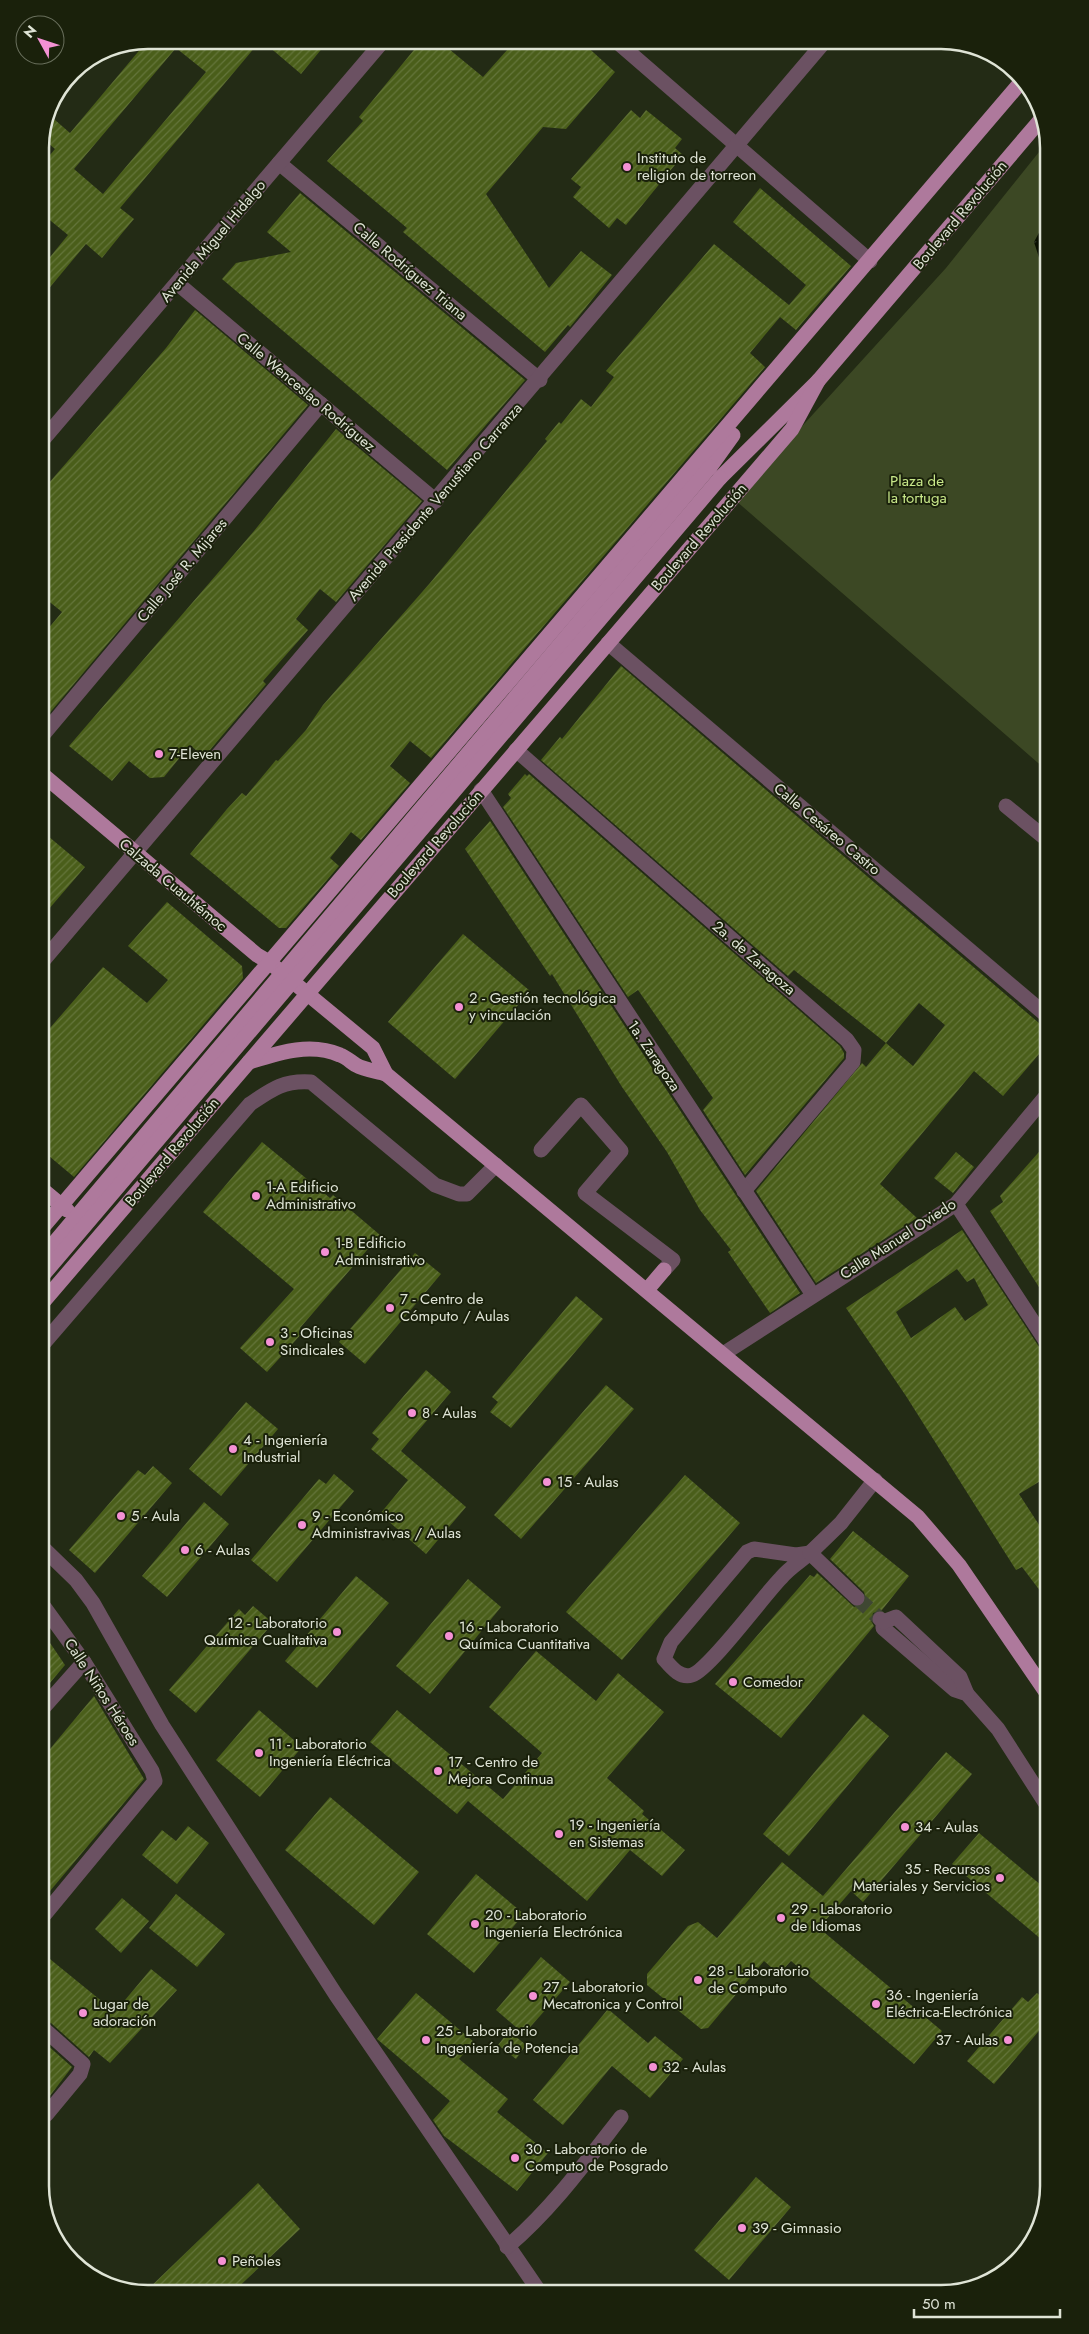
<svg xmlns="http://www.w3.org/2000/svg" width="1089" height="2334" viewBox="0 0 1089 2334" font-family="Jost,sans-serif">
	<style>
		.park { fill: #3c4824 }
		.water { fill: url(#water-ripples) }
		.building { fill: url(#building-hatch); fill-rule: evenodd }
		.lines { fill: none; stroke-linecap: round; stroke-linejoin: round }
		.minor-tunnel { stroke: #3f4732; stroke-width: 15; stroke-dasharray: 15 8; stroke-linecap: butt }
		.minor { stroke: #6b5162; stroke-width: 15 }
		.major { stroke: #ae799c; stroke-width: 15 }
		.major-bridge { stroke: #ae799c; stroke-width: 15 }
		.poi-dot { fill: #f491d4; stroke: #1a210b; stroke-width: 2 }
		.labels { text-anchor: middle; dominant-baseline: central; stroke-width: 4; stroke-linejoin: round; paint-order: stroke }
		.poi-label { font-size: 15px; fill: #dfe4d6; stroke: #1a210b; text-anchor: start }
		.street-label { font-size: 15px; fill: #dfe4d6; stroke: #1a210b }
		.park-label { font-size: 15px; fill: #c8e88a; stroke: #1a210b }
		.rim { fill: none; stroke: #dfe4d6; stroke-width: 2.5 }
	</style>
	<defs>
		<pattern id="water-ripples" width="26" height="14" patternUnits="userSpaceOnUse" patternTransform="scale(1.25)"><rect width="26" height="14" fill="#090f00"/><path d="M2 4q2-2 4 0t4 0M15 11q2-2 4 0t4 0" fill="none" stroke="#2c3224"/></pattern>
		<pattern id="building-hatch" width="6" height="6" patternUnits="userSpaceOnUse" patternTransform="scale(1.25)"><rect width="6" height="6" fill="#4a5e1a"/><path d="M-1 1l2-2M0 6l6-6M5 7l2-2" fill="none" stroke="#64753b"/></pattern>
	</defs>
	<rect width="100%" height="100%" fill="#232b15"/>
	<path class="park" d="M1043 147 1045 769 735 500 946 268Z"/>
	<path class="water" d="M1044 228V273L1034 242 1041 229Z"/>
	<g class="building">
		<path d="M148 40H329L301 74 261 40 120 208 134 219 123 232 102 258 86 244 41 298V268L68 235 40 212V167L55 149 41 137 47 113 70 133ZM176 48 206 72 103 194 74 169Z"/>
		<path d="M422 40H438L483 77 516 40H569L573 44 583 43 615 72 566 129 543 127 486 194 549 288 581 251 612 275 570 327 568 325 545 352 403 232 407 228 327 161 363 121 359 117Z"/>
		<path d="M631 110 640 118 646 110 682 139 675 148 683 155 626 225 617 218 609 228 573 197 581 187 571 179Z"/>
		<path d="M760 188 851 266 796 330 780 317 750 353 765 367 431 758 410 741 390 766 410 783 361 840 351 832 330 858 339 866 286 928H279L190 854 227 809 242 793 246 796 276 760 278 761 306 730 323 705 430 583 547 441 545 439 559 422 561 424 581 399 591 407 614 377 606 371 714 244 789 305 806 285 733 222Z"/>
		<path d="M300 193 525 380 447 470 222 279 236 263 291 252 267 232Z"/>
		<path d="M195 310 308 405 42 722V636L62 612 41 595V492L166 348Z"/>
		<path d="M336 429 422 501 336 602 320 589 296 619 308 630 263 681 266 684 204 757 190 745 164 777 150 778 129 761 112 781 69 746 254 531Z"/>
		<path d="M621 666 1046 1029V1046L1003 1096 974 1071 880 1184 917 1218 816 1283 756 1191 862 1063 866 1067 886 1043 794 970 788 976 541 760 560 737 562 739ZM919 1003 945 1025 913 1066 886 1043Z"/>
		<path d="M525 774 527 776 529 774 840 1046 844 1053V1058L745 1175 703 1110 713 1098 638 990 628 997 503 807 511 798 508 794Z"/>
		<path d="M490 821 800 1293 770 1313 728 1252 731 1250 700 1210 667 1152 622 1087 552 974 550 976 465 849Z"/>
		<path d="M42 831 85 867 42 917Z"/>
		<path d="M167 902 242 966 243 978 74 1177 43 1151V1036L103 967 147 1003 168 980 128 946Z"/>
		<path d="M463 934 530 991 455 1079 388 1022Z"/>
		<path d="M262 1142 330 1198 333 1195 380 1235 300 1328 304 1331 267 1372 240 1348 294 1289 203 1212Z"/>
		<path d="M1046 1144V1298L990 1211 1003 1202 1000 1196Z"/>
		<path d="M956 1152 974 1167 953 1193 934 1178Z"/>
		<path d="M962 1230 1047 1359V1477L1019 1494 1047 1537V1600L1022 1567 1016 1570 906 1396 846 1308ZM957 1269 967 1282 974 1278 988 1305 965 1321 955 1307 911 1338 896 1312Z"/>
		<path d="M415 1253 441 1274 365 1364 339 1342Z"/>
		<path d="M576 1296 603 1319 511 1428 490 1412 498 1402 492 1397Z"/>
		<path d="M426 1370 451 1392 401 1451 466 1507 426 1554 380 1514 408 1480 371 1449 379 1439 372 1433Z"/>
		<path d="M606 1385 634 1409 521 1539 494 1515Z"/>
		<path d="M246 1402 278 1429 221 1496 189 1469Z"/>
		<path d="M153 1466 172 1483 95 1573 69 1550 138 1470 145 1475Z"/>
		<path d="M334 1474 354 1491 277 1582 251 1560 319 1479 326 1484Z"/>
		<path d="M685 1475 740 1523 622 1660 566 1612Z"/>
		<path d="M204 1502 229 1524 167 1597 142 1576Z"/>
		<path d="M853 1531 909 1576 882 1610 873 1613 871 1621 874 1626 781 1738 715 1684 810 1575 814 1577 817 1573 854 1607 864 1604 866 1600 864 1592 830 1559Z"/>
		<path d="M356 1576 389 1603 317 1688 285 1661Z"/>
		<path d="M468 1579 501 1607 430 1694 396 1666Z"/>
		<path d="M253 1606 273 1623 196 1713 169 1690 239 1609 245 1615Z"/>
		<path d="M44 1634 65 1665 44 1690Z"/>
		<path d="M536 1651 596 1701 618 1673 664 1712 607 1778 644 1811 642 1814 685 1850 662 1876 630 1850 587 1901 468 1801 457 1814 370 1742 397 1710 503 1799 542 1753 489 1707Z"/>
		<path d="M94 1696 144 1779 45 1897V1755Z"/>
		<path d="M259 1710 302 1747 260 1797 216 1760Z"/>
		<path d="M863 1714 889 1736 789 1856 763 1834Z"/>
		<path d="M946 1752 972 1774 863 1902 851 1891 819 1928 942 2031 914 2064 791 1961 779 1974 764 1961 708 2028 701 2029 647 1985V1974L688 1926 698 1922 717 1938 782 1862 823 1896Z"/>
		<path d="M330 1797 419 1872 374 1925 285 1850Z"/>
		<path d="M188 1826 209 1843 177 1884 142 1855 162 1830 176 1841Z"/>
		<path d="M979 1833 1048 1891V1945L952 1864Z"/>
		<path d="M476 1874 524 1914 474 1973 427 1934Z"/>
		<path d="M176 1894 225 1934 197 1967 149 1928Z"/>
		<path d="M122 1898 149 1921 121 1953 95 1929Z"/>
		<path d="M45 1955 115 2012 151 1969 177 1990 110 2063 94 2050 89 2057 51 2023 45 2021Z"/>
		<path d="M541 1957 570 1982 524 2034 496 2010Z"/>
		<path d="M416 1993 474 2042 459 2059 508 2099 497 2112 548 2153 517 2191 444 2136 433 2120 450 2101 377 2039Z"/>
		<path d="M1037 1993 1048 2003 1049 2019 994 2084 967 2061 1022 1997 1028 2002Z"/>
		<path d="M608 2009 648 2043 655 2036 683 2059 650 2098 612 2066 563 2125 533 2100Z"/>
		<path d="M509 2031 526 2045 516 2059 498 2045Z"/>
		<path d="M45 2043 72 2067 46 2101 45 2072Z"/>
		<path d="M756 2177 791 2207 729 2280 694 2250Z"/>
		<path d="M258 2183 300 2229 232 2293 143 2294Z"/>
	</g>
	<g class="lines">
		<path class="minor-tunnel" d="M857 1598 880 1619"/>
		<g class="minor">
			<path d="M615 40 870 261"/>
			<path d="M279 163 540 380"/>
			<path d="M177 283 436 501"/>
			<path d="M41 442 384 40"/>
			<path d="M608 643 1046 1015"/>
			<path d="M42 736 321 404"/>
			<path d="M516 750 847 1040 854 1050 853 1062 744 1191"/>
			<path d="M481 790 813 1295"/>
			<path d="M1006 806 1045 838"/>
			<path d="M42 962 826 40"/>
			<path d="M541 1150 581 1105 621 1151 585 1193 673 1260 664 1270"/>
			<path d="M956 1204 1047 1343"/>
			<path d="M43 1344 250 1104C272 1089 284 1080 311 1082L435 1185 459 1194H467L496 1165"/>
			<path d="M723 1354 956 1204 1046 1096"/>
			<path d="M44 1549 76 1580 93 1603 162 1725 336 1995 539 2291"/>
			<path d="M754 1549 796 1555 810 1553C801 1561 789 1568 781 1578 764 1595 710 1669 692 1675 680 1679 671 1667 664 1659L671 1642 747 1552Z"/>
			<path d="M857 1598 810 1553 841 1523 875 1480"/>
			<path d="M44 1607 84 1662 152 1771 155 1781 45 1914"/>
			<path d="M880 1619 883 1622V1628L955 1690 967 1694 998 1729 1048 1807"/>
			<path d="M883 1622 896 1617 960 1677 967 1694"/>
			<path d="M44 1707 84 1662"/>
			<path d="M45 2030 83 2064 80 2074 46 2115"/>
			<path d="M507 2247C551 2210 586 2162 621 2117"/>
		</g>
		<g class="major">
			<path d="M710 467 733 435"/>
			<path d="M720 478 818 381 1043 117"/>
			<path d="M42 774 257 955 269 962 373 1048 386 1074 918 1517 959 1565 1048 1695"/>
			<path d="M249 1062C278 1053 310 1042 340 1055 346 1057 351 1062 356 1065 365 1070 376 1071 386 1074"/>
			<path d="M43 1190 67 1210"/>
			<path d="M43 1227 1021 82"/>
			<path d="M647 1290 664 1270"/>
			<path d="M43 1302 792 429 818 381"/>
		</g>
		<g class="major-bridge">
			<path d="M43 1256 710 467"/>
			<path d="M43 1275 720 478"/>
		</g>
	</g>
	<g class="poi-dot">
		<circle cx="627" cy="167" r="5"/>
		<circle cx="159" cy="754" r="5"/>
		<circle cx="459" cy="1007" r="5"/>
		<circle cx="256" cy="1196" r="5"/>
		<circle cx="325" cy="1252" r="5"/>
		<circle cx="390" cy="1308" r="5"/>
		<circle cx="270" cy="1342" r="5"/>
		<circle cx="412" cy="1413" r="5"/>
		<circle cx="233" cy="1449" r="5"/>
		<circle cx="547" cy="1482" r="5"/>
		<circle cx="121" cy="1516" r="5"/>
		<circle cx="302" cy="1525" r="5"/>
		<circle cx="185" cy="1550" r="5"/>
		<circle cx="337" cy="1632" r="5"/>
		<circle cx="449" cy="1636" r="5"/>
		<circle cx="733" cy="1682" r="5"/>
		<circle cx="259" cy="1753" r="5"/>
		<circle cx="438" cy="1771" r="5"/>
		<circle cx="905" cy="1827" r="5"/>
		<circle cx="559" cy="1834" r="5"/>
		<circle cx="1000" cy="1878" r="5"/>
		<circle cx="781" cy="1918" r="5"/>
		<circle cx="475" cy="1924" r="5"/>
		<circle cx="698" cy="1980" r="5"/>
		<circle cx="533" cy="1996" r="5"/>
		<circle cx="876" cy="2004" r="5"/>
		<circle cx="83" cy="2013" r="5"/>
		<circle cx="426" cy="2040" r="5"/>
		<circle cx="1008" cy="2040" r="5"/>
		<circle cx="653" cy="2067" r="5"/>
		<circle cx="515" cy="2158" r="5"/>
		<circle cx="742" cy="2228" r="5"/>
		<circle cx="222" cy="2261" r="5"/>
	</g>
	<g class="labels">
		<g class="poi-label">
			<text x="637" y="158">Instituto de<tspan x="637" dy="17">religion de torreon</tspan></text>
			<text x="169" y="754">7-Eleven</text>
			<text x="469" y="998">2 - Gestión tecnológica<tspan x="469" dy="17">y vinculación</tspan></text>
			<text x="266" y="1187">1-A Edificio<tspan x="266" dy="17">Administrativo</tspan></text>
			<text x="335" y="1243">1-B Edificio<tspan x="335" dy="17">Administrativo</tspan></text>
			<text x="400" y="1299">7 - Centro de<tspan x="400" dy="17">Cómputo / Aulas</tspan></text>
			<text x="280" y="1333">3 - Oficinas<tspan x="280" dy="17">Sindicales</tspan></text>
			<text x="422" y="1413">8 - Aulas</text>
			<text x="243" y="1440">4 - Ingeniería<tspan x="243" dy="17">Industrial</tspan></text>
			<text x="557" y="1482">15 - Aulas</text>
			<text x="131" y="1516">5 - Aula</text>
			<text x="312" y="1516">9 - Económico<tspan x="312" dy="17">Administravivas / Aulas</tspan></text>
			<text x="195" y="1550">6 - Aulas</text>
			<text x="327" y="1623" text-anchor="end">12 - Laboratorio<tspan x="327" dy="17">Química Cualitativa</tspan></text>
			<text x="459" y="1627">16 - Laboratorio<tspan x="459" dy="17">Química Cuantitativa</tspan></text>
			<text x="743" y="1682">Comedor</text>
			<text x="269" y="1744">11 - Laboratorio<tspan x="269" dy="17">Ingeniería Eléctrica</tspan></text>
			<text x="448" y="1762">17 - Centro de<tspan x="448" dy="17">Mejora Continua</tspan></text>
			<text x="569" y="1825">19 - Ingeniería<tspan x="569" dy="17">en Sistemas</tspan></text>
			<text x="915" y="1827">34 - Aulas</text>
			<text x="990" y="1869" text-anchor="end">35 - Recursos<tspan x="990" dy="17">Materiales y Servicios</tspan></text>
			<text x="791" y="1909">29 - Laboratorio<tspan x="791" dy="17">de Idiomas</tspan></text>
			<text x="485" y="1915">20 - Laboratorio<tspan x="485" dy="17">Ingeniería Electrónica</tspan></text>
			<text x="708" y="1971">28 - Laboratorio<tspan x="708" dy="17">de Computo</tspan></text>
			<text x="543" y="1987">27 - Laboratorio<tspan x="543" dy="17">Mecatronica y Control</tspan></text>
			<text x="886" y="1995">36 - Ingeniería<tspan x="886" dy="17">Eléctrica-Electrónica</tspan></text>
			<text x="93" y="2004">Lugar de<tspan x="93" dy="17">adoración</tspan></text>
			<text x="436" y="2031">25 - Laboratorio<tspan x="436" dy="17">Ingeniería de Potencia</tspan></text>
			<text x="998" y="2040" text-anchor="end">37 - Aulas</text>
			<text x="663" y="2067">32 - Aulas</text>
			<text x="525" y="2149">30 - Laboratorio de<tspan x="525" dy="17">Computo de Posgrado</tspan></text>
			<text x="752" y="2228">39 - Gimnasio</text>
			<text x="232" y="2261">Peñoles</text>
		</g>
		<g class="street-label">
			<text transform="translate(960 215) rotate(-50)">Boulevard Revolución</text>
			<text transform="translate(213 241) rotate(-50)">Avenida Miguel Hidalgo</text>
			<text transform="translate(410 271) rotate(40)">Calle Rodríguez Triana</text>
			<text transform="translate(306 392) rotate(40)">Calle Wenceslao Rodríguez</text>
			<text transform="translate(435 502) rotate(-49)">Avenida Presidente Venustiano Carranza</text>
			<text transform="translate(699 537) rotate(-49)">Boulevard Revolución</text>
			<text transform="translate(182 570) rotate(-50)">Calle José R. Mijares</text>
			<text transform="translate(827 829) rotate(40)">Calle Cesáreo Castro</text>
			<text transform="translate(435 844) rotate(-49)">Boulevard Revolución</text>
			<text transform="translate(173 885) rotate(40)">Calzada Cuauhtémoc</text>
			<text transform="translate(754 958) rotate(41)">2a. de Zaragoza</text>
			<text transform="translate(654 1056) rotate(56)">1a. Zaragoza</text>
			<text transform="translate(172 1152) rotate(-50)">Boulevard Revolución</text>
			<text transform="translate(898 1239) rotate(-33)">Calle Manuel Oviedo</text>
			<text transform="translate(102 1692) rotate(57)">Calle Niños Héroes</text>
		</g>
		<g class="park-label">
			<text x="917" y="481">Plaza de<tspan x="917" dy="17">la tortuga</tspan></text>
		</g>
	</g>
	<path d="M0 0H1089V2334H0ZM148 49H941A99 99 0 0 1 1040 148V2186A99 99 0 0 1 941 2285H148A99 99 0 0 1 49 2186V148A99 99 0 0 1 148 49Z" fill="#1a210b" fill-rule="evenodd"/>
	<path class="rim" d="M148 49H941A99 99 0 0 1 1040 148V2186A99 99 0 0 1 941 2285H148A99 99 0 0 1 49 2186V148A99 99 0 0 1 148 49Z"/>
	<g transform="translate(40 40) rotate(310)"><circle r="24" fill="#1a210b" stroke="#696f5c"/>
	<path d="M0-4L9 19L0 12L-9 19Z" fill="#f491d4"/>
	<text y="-8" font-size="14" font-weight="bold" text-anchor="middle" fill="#dfe4d6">N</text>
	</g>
	<path d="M914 2309v8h146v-8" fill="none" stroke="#dfe4d6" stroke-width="2.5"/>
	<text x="922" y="2309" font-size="15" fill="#dfe4d6" stroke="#1a210b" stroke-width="4" paint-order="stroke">50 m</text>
</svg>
